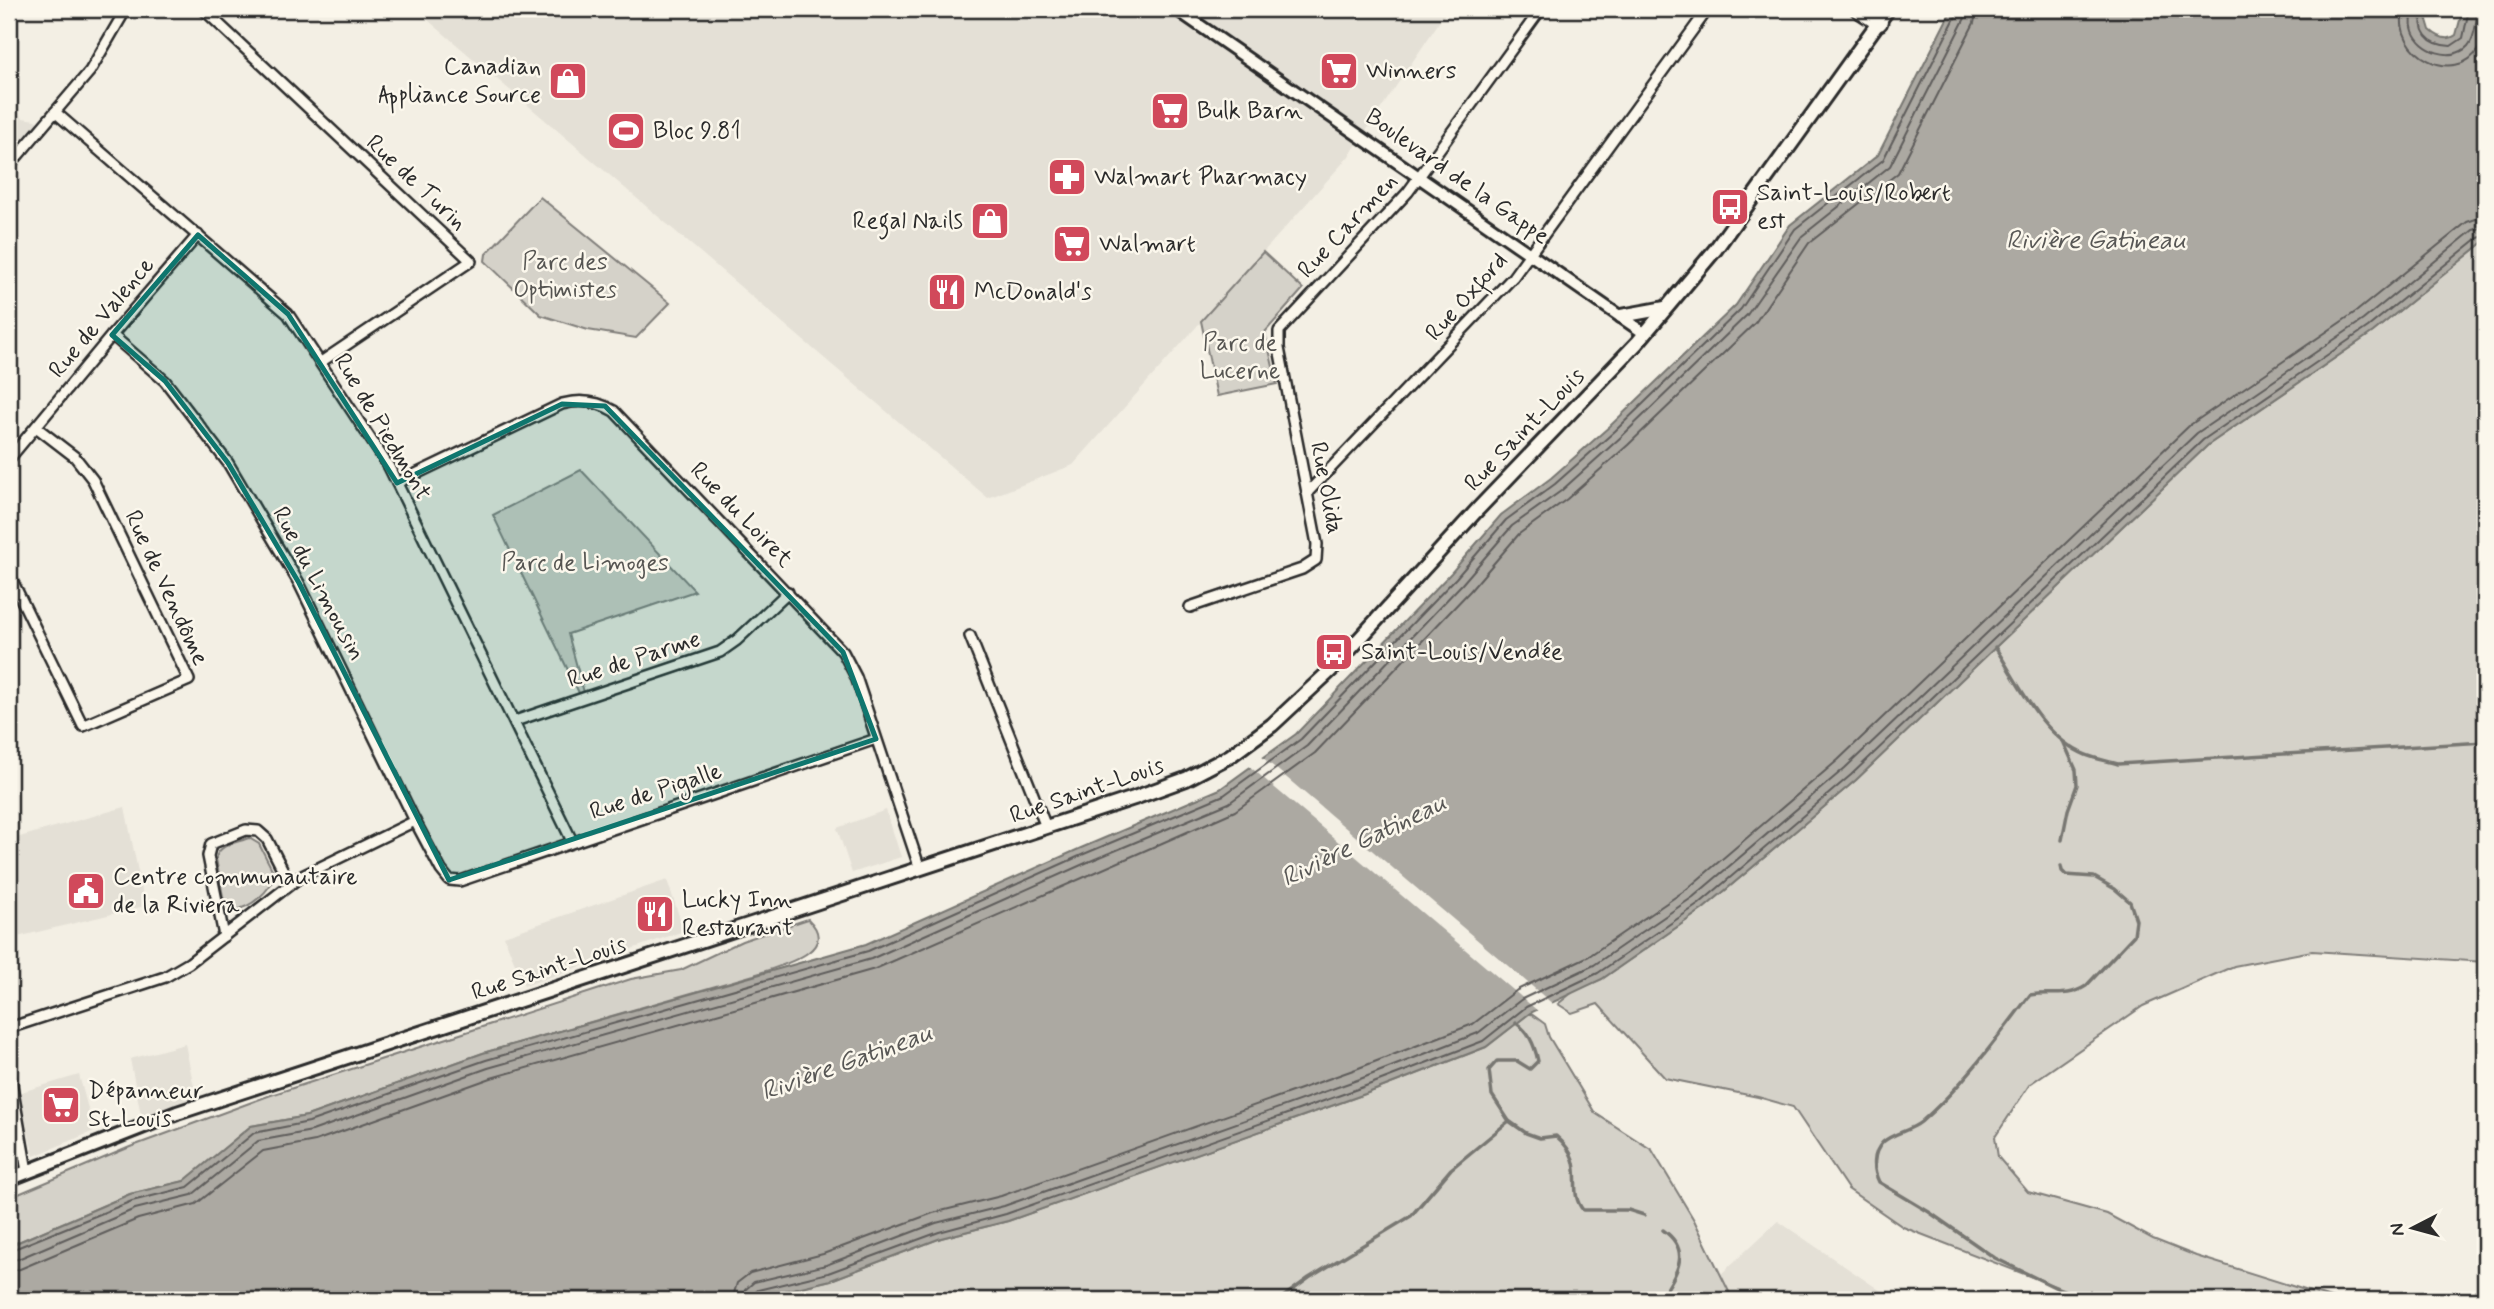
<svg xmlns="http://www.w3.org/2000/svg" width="2494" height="1309" viewBox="0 0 2494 1309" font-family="Mynerve,sans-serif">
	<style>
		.built { fill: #e4e0d6 }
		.green { fill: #d5d2c9; stroke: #807e7a; stroke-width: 2 }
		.water { fill: #aca9a2; stroke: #787772; stroke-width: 2 }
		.pier { fill: #f3efe4 }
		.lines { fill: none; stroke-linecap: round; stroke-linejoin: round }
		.shore { stroke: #5f5d5b; stroke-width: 2 }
		.stream { stroke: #787772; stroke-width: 3.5 }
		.minor-casing { stroke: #2b2b2b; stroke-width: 14 }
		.tertiary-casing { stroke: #2b2b2b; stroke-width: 16 }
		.secondary-casing { stroke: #2b2b2b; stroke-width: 18 }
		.motorway-casing { stroke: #2b2b2b; stroke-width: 21 }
		.minor { stroke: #fbf7ec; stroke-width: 9 }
		.tertiary { stroke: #fbf7ec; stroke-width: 10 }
		.secondary { stroke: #fbf7ec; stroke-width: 12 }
		.motorway { stroke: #fbf7ec; stroke-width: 16 }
		.marked { fill: #0f766e; fill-opacity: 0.2; stroke: #0f766e; stroke-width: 5; stroke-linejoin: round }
		.labels { text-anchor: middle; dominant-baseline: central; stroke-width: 5; stroke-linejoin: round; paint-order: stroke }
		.poi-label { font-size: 24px; fill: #2b2b2b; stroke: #fbf7ec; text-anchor: start }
		.street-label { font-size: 24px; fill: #2b2b2b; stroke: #fbf7ec }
		.park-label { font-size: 24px; fill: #565552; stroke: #fbf7ec }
		.water-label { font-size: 26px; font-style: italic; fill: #585755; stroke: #fbf7ec }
	</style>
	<rect width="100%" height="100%" fill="#f3efe4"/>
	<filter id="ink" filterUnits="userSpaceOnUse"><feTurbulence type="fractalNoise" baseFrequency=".0143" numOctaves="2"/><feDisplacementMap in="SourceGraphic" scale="14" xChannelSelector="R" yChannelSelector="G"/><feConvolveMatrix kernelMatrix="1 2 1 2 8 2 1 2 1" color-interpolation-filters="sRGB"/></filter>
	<g filter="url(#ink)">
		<g class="built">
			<path d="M415 9H1448L1349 156 1073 465 988 498Z"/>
			<path d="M9 106 23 118 35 120 43 126 9 166Z"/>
			<path d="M125 807 145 906 9 939V840Z"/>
			<path d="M886 810 901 857 852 873 837 828Z"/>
			<path d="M667 880 684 931 524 986 504 936Z"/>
			<path d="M185 1044 198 1106 143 1125 130 1059Z"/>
			<path d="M79 1075 94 1131 34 1156 18 1093Z"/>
			<path d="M1778 1221 1881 1291 1902 1300H1693Z"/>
		</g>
		<g class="green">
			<path d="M540 197 670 303 636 338 588 330 541 315 485 261 486 254Z"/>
			<path d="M2485 241V962L2312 951 2234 966 2143 1006 2030 1084 1995 1137 1998 1157 2028 1192 2107 1214 2153 1239 2196 1256 2337 1300H2091L1903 1227 1848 1189 1793 1107 1758 1097 1665 1078 1598 1004 1572 1013 1558 1004 1574 991 1602 979 1703 909 1856 780 2208 445 2373 332Z"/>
			<path d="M1263 252 1303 289 1265 332 1277 384 1217 396 1201 321Z"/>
			<path d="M581 470 695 591 568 634 585 696 581 697 493 515Z"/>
			<path d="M249 838 259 844 275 875C270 891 251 908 234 910L224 902 216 859C218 844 236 843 249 838Z"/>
			<path d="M808 919C842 952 778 966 754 975L483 1053 307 1116 251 1126 185 1181 130 1194 9 1246V1198L130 1147 271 1095 631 979 681 970 742 941Z"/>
			<path d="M1530 1013 1545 1024 1549 1037 1595 1113 1652 1150 1694 1220 1733 1300H746L831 1280 941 1238 1008 1221 1365 1094 1486 1047Z"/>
		</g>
		<path class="water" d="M1952 9H2430L2427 20 2430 30C2438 37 2447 42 2456 35L2463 9H2485V241L2373 332 2208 445 1856 780 1703 909 1602 979 1530 1013 1486 1047 1365 1094 1008 1221 941 1238 831 1280 746 1300H9V1246L130 1194 184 1181 251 1126 307 1116 483 1053 866 944 1081 848 1220 789 1296 734 1451 573 1501 515 1551 478 1610 426 1736 305 1790 225 1878 155Z"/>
		<path class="pier" d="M1261 756 1554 1005 1539 1012 1248 765Z"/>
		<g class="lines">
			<g class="shore">
				<path d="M2403 9C2392 55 2456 87 2479 48 2483 42 2484 34 2485 28"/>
				<path d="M2414 9C2412 16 2410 23 2413 31 2420 51 2452 63 2468 46 2475 38 2477 19 2478 9"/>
				<path d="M2423 9C2417 31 2427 45 2451 46L2463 38 2469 9"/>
				<path d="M9 1251 132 1201 188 1187 254 1133 309 1122 486 1060 868 951 1084 854 1224 795 1301 739 1456 578 1506 520 1555 484 1615 431 1741 309 1795 229 1883 160 1957 14 1958 9"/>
				<path d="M9 1260 18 1259 135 1209 192 1195 258 1141 312 1131 488 1068 871 959 1088 862 1229 803 1307 746 1462 584 1512 526 1561 491 1621 437 1747 315 1802 236 1890 166 1965 18 1967 9"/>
				<path d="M9 1271 20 1269 138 1219 196 1204 263 1151 315 1141 491 1078 875 969 1235 811 1315 753 1470 591 1519 534 1567 499 1628 445 1755 323 1809 243 1898 173 1974 23 1977 9"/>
				<path d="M732 1300 737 1283 750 1273 823 1254 933 1213 1001 1196 1356 1069 1473 1024 1517 990 1589 956 1687 889 1838 760 2190 425 2357 311 2467 222 2485 216"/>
				<path d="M743 1300 745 1290 754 1282 826 1265 936 1223 1004 1206 1360 1079 1478 1033 1522 999 1594 965 1693 897 1845 768 2197 433 2363 320 2473 230 2485 227"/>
				<path d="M752 1300 753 1294 758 1290 828 1273 939 1232 1006 1214 1363 1087 1483 1041 1526 1007 1598 973 1699 904 1851 775 2203 440 2368 327 2478 238 2485 236"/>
			</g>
			<g class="stream">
				<path d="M1995 647C2019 684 2043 738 2086 755 2096 759 2108 761 2118 764L2485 742"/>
				<path d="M2062 840 2068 810 2077 785 2076 770 2064 743"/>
				<path d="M2061 866 2062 871 2066 875 2094 877 2115 889 2130 902 2136 920 2134 935 2086 986C2066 999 2052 991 2030 995 1996 1039 1964 1085 1921 1122 1910 1131 1893 1133 1883 1142 1872 1153 1873 1170 1879 1182L1929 1212 1995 1258 2081 1300"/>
				<path d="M1516 1023C1529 1031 1535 1047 1538 1061L1530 1069 1517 1061H1497L1489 1070 1492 1095 1509 1121 1526 1133 1540 1138 1556 1136C1590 1165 1565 1188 1583 1210H1628L1644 1215"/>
				<path d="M1279 1300 1309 1278 1411 1216 1451 1169 1509 1121"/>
				<path d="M1660 1300C1675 1275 1694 1252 1663 1230"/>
			</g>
			<g class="minor-casing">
				<g id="minor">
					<path d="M203 9 471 261 321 362"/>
					<path d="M55 112 288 314 389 467 572 841"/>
					<path d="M9 166 90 71 126 9"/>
					<path d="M112 335 165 381 228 463 299 583 415 821 441 870 449 880 460 881 876 739"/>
					<path d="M9 459 112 335 198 235"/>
					<path d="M397 483 562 404C581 399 597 401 614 411L843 652 856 677 920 869"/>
					<path d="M1308 492 1513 277 1708 9"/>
					<path d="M9 574 83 726 189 680 93 480 75 457 36 427"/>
					<path d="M1190 607 1302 569 1316 560 1317 544 1279 348V331L1408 192 1541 9"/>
					<path d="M970 636 1046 827"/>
					<path d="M515 721 720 652 737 640 788 592"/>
					<path d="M224 936 208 856 211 844 246 830 258 831 267 839 290 884"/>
					<path d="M9 1028 165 977 189 963 300 877 415 821"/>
					<path d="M9 1069 27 1171"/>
				</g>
			</g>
			<g class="tertiary-casing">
				<path id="tertiary" d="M1176 9 1644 333"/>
			</g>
			<g class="secondary-casing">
				<g id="secondary">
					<path d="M1621 316 1665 308"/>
					<path d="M9 1179 177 1113 1134 798 1186 779 1230 756 1272 725 1331 670 1478 509 1637 343 1715 250 1888 9"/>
				</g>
			</g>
			<g class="motorway-casing">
				<path id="motorway" d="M1859 9 1879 22"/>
			</g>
			<use href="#minor" class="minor"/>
			<use href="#tertiary" class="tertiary"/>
			<use href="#secondary" class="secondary"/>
			<use href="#motorway" class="motorway"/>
		</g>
	</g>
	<path class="marked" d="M198 235 288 314 397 483 562 404 605 406 843 652 876 739 449 880 299 583 228 463 165 381 112 335Z"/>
	<defs>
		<g id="supermarket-square" transform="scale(2.0125)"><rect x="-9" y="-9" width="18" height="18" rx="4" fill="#d1495b" stroke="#fbf7ec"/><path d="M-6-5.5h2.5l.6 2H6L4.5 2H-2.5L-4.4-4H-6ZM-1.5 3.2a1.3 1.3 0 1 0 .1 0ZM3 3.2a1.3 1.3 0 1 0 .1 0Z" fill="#fff"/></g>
		<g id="shop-square" transform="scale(2.0125)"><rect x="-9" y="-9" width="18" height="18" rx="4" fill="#d1495b" stroke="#fbf7ec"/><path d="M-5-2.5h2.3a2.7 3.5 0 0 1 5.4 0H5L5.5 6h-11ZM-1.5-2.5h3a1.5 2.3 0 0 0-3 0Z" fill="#fff"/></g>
		<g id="stadium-square" transform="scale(2.0125)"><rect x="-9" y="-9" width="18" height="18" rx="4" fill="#d1495b" stroke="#fbf7ec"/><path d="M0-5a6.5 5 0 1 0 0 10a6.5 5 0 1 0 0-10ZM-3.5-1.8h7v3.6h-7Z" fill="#fff"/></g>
		<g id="pharmacy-square" transform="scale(2.0125)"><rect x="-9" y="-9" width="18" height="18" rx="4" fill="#d1495b" stroke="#fbf7ec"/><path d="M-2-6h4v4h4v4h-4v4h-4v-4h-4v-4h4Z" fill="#fff"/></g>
		<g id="bus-square" transform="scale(2.0125)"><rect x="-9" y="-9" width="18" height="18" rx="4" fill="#d1495b" stroke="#fbf7ec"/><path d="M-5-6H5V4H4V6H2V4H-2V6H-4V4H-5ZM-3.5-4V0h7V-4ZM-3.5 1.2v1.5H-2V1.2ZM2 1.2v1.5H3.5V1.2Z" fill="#fff"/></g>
		<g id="restaurant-square" transform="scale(2.0125)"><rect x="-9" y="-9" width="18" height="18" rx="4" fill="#d1495b" stroke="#fbf7ec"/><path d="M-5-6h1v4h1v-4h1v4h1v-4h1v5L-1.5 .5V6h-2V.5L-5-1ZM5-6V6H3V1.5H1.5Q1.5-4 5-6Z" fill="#fff"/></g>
		<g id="civic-square" transform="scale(2.0125)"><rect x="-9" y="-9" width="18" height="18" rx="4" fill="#d1495b" stroke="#fbf7ec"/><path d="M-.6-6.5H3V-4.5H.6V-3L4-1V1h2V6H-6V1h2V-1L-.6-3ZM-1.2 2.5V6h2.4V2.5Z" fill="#fff"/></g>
	</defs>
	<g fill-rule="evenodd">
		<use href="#supermarket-square" x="1339" y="71"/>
		<use href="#shop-square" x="568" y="81"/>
		<use href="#supermarket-square" x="1170" y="111"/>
		<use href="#stadium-square" x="626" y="131"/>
		<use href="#pharmacy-square" x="1067" y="177"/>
		<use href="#bus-square" x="1730" y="207"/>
		<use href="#shop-square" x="990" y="221"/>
		<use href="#supermarket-square" x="1072" y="244"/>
		<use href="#restaurant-square" x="947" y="292"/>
		<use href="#bus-square" x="1334" y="652"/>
		<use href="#civic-square" x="86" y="891"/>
		<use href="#restaurant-square" x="655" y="914"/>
		<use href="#supermarket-square" x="61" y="1105"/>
	</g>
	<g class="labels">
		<g class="poi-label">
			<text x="541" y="67" text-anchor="end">Canadian<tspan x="541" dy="28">Appliance Source</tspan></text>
			<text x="1366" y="71">Winners</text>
			<text x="1197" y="111">Bulk Barn</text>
			<text x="653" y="131">Bloc 9.81</text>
			<text x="1094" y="177">Walmart Pharmacy</text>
			<text x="1757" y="193">Saint-Louis/Robert<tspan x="1757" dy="28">est</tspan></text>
			<text x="963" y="221" text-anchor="end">Regal Nails</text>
			<text x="1099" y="244">Walmart</text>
			<text x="974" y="292">McDonald's</text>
			<text x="1361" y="652">Saint-Louis/Vendée</text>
			<text x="113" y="877">Centre communautaire<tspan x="113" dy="28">de la Riviera</tspan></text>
			<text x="682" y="900">Lucky Inn<tspan x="682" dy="28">Restaurant</tspan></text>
			<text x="88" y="1091">Dépanneur<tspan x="88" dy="28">St-Louis</tspan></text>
		</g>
		<g class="street-label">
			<text transform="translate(1457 177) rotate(35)">Boulevard de la Gappe</text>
			<text transform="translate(416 183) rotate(43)">Rue de Turin</text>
			<text transform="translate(1348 226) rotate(-47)">Rue Carmen</text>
			<text transform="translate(1467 297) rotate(-48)">Rue Oxford</text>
			<text transform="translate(102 318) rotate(-50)">Rue de Valence</text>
			<text transform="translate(382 427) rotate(59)">Rue de Piedmont</text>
			<text transform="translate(1525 430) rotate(-46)">Rue Saint-Louis</text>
			<text transform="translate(1326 488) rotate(79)">Rue Olida</text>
			<text transform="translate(741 515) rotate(46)">Rue du Loiret</text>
			<text transform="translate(318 584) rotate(62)">Rue du Limousin</text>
			<text transform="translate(166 588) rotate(65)">Rue de Vendôme</text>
			<text transform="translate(634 660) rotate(-18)">Rue de Parme</text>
			<text transform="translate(1087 791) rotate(-19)">Rue Saint-Louis</text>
			<text transform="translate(656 792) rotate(-18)">Rue de Pigalle</text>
			<text transform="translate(549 969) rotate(-18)">Rue Saint-Louis</text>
		</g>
		<g class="park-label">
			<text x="565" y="262">Parc des<tspan x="565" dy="28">Optimistes</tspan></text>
			<text x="1240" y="343">Parc de<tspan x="1240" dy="28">Lucerne</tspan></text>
			<text x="585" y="563">Parc de Limoges</text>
		</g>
		<g class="water-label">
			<text x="2096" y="241">Rivière Gatineau</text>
			<text transform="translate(1364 841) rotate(-26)">Rivière Gatineau</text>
			<text transform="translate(847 1063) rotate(-20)">Rivière Gatineau</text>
		</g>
	</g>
	<rect width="2494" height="1309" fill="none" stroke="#fbf7ec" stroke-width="35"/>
	<rect x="18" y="18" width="2459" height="1274" fill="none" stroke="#2b2b2b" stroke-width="2.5" filter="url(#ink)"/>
	<g transform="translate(2413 1228) rotate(264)" stroke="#fbf7ec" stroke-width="5" paint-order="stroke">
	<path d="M0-5L12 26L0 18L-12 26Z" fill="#2b2b2b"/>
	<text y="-10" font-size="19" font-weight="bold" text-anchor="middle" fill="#2b2b2b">N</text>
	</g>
</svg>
